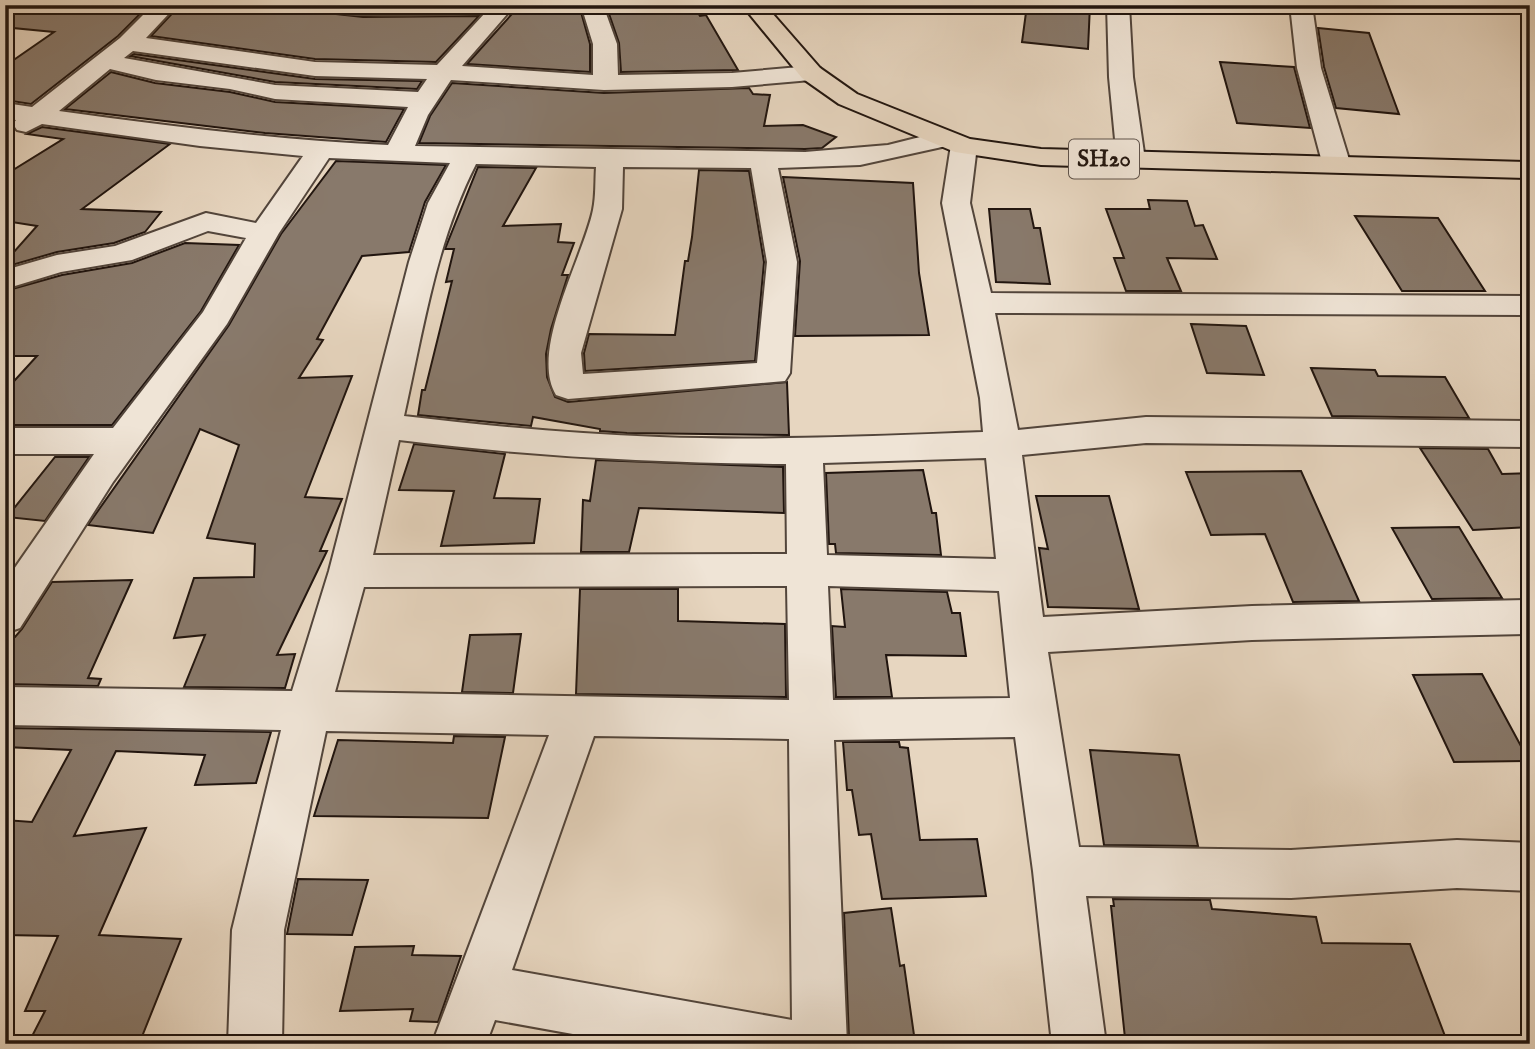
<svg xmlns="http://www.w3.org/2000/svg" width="1535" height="1049" viewBox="0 0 1535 1049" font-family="'IM FELL English',serif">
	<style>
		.building { fill: #88796b; stroke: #21150f; stroke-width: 2 }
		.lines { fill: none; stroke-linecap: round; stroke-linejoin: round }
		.minor-casing { stroke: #52453b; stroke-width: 4 }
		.primary-casing { stroke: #21150f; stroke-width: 4 }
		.minor { fill: #efe4d6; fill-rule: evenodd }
		.primary { fill: #e7d6c0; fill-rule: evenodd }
		.labels { text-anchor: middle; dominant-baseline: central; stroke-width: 7; stroke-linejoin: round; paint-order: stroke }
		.shield { fill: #efe4d6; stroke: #5f534b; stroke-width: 2 }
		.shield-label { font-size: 23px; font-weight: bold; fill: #21150f }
	</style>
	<rect width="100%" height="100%" fill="#e7d6c0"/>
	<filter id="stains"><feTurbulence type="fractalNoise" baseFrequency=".00286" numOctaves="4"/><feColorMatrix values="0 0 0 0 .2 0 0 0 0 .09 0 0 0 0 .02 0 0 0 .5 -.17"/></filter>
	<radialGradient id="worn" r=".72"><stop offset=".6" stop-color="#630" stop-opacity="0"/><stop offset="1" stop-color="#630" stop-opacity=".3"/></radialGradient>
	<g class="building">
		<path d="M14 5H149L118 36 31 104 5 100V66L54 32 13 28Z"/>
		<path d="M180 5 298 6 318 12 363 17 479 16 436 62 315 59 151 36Z"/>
		<path d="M520 5H579L590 44V72L467 64Z"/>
		<path d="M606 5H693L700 16 706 15 738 70 621 72 619 43Z"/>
		<path d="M1027 5H1090L1088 49 1022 42Z"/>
		<path d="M1318 28 1369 33 1399 114 1336 108 1324 67Z"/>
		<path d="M134 54 315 79 422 81 417 89 275 82 130 56Z"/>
		<path d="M1220 62 1294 67 1310 128 1237 123Z"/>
		<path d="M111 72 155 83 230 92 275 102 404 109 386 142 265 133 65 109Z"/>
		<path d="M452 83 604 93 749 88 753 94 770 95 764 126 803 125 836 137 822 148 805 149 419 143 430 116Z"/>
		<path d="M42 127 170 144 82 209 161 212 145 232 114 243 57 252 5 267V262L37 226 5 221V175L63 139 27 134Z"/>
		<path d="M336 161 446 165 425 202 409 252 362 256 317 339 323 340 299 378 352 376 305 497 342 499 320 551H327L277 655 295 654 285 688 184 687 205 635 174 638 194 578 254 577 255 544 207 538 239 445 200 429 153 533 88 525 229 325 281 234Z"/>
		<path d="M478 167 536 168 503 226 561 224 558 242 574 243 562 275H568L551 329 546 354 547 377 555 397 568 402 787 382 789 435 627 433 600 431V429L533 417 531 426 418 415 422 390H425L452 281 446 282 454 249H445Z"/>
		<path d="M699 170 749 171 764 262 755 361 585 371 584 353 589 334 675 335 685 261H688L692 237Z"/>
		<path d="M783 177 913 183 919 273 929 335 795 336 800 261Z"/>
		<path d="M1148 200 1187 201 1195 226 1203 225 1217 259 1167 258 1181 291H1126L1114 258H1124L1106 209H1150Z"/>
		<path d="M989 209H1030L1034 228H1040L1050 284 996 282Z"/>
		<path d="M1355 216 1438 218 1485 291H1402Z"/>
		<path d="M185 243 239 245 201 311 112 425H5V391L37 356H5V291L62 275 132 263Z"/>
		<path d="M1191 324 1246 326 1264 375 1207 373Z"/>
		<path d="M1311 368 1375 370 1378 376 1445 377 1469 418 1332 416Z"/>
		<path d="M414 444 505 454 494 498 540 499 534 543 441 546 454 491 399 490Z"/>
		<path d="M1420 448 1488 449 1502 474 1530 473V527L1473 530Z"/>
		<path d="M55 457H89L45 521 7 517Z"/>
		<path d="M596 460 783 467 784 513 639 508 629 552H581L583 500 590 501Z"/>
		<path d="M923 470 932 513H936L941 555 836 553 835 544H829L826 473Z"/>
		<path d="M1301 471 1359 601 1293 602 1265 534 1211 535 1186 472Z"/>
		<path d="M1036 496H1109L1139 609 1048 607 1039 548 1048 549Z"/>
		<path d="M1459 527 1502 598 1432 599 1392 528Z"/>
		<path d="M132 580 88 678 101 679 98 686 5 684V637H15L22 629 52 582Z"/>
		<path d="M580 589H678V621L785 624 786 697 576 694Z"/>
		<path d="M841 589 947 592 952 613H960L966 656 886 655 892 697H836L832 626 845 627Z"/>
		<path d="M521 634 513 693 462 692 470 635Z"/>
		<path d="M1482 674 1529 761 1454 762 1413 675Z"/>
		<path d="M5 728 271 732 256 783 195 785 205 755 116 751 74 836 146 828 99 935 181 939 139 1044H28L45 1011H25L58 936 5 935V820L32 822 71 750 5 747Z"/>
		<path d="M454 736 505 737 488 818 314 816 338 740 453 743Z"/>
		<path d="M843 742H899L900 747 908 748 920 840 977 839 986 896 882 899 871 834 859 835 852 790H847Z"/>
		<path d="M1090 750 1179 755 1198 846 1104 845Z"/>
		<path d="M298 879 368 880 352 935 287 934Z"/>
		<path d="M1113 899 1210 900 1212 909 1316 917 1322 943 1410 944 1448 1044H1177L1125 1038 1111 906H1114Z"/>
		<path d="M891 908 900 966 904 965 914 1035 849 1039 844 913Z"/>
		<path d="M414 946 412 955 461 956 438 1022 410 1021 413 1009 340 1011 355 947Z"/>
	</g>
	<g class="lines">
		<g class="minor-casing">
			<g id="minor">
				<path d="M153 5H177L146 38 315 62 437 65 485 13C459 13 320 20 309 5H515L462 66 593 75V44L581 5H603L617 44 618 75 732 73 811 66 820 68 823 73 820 78 811 80 732 87 604 90 451 80 428 115 415 146 805 152 888 145 944 131 953 133 957 140H973L977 146 970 203 991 293 1530 296V314L1525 315 995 313 1018 430 1146 417 1530 421V447L1146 443 1022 455 1043 617 1252 606 1530 600V634L1252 640 1048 652 1079 847 1291 850 1457 840 1530 843V891L1457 888 1291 898 1086 896 1106 1044H1052L1033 871 1015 737 834 740 847 1044H628L495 1020 486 1044H432L549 735 326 731 284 930 282 1044H228L232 930 281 730 5 725V687L292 691 329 571 409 262 428 203 450 163 329 158 279 233 227 324 113 482 20 628 5 633V582L94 454H5V428H113L203 312 246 238 208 231 132 260 61 272 5 289V270L57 255 115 246 206 213 256 223 303 156 200 146 42 124 26 132 17 130 13 124 16 120 5 119V103L32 107 120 38ZM133 51 315 76 427 79 418 92 275 85 124 58ZM110 69 156 80 230 89 275 99 408 107 388 145C278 140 168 126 59 111ZM951 145 942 203 980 398 983 432C875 436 767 441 659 437 573 434 489 426 404 416 423 331 436 242 476 164L596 167C595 181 596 196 593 210 583 258 529 351 556 395L568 399 785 381 790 373 797 262 778 168 860 165ZM623 167 751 168 767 262 757 363 583 374 581 353 622 209ZM399 440C528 456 656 463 786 464L787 554 373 555ZM986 458 996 559 827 555 823 463ZM787 586 789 700 335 692 364 587ZM828 586 999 591 1010 698 833 700ZM594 736 789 739 792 1020 512 970Z"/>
				<path d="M1107 5H1129L1133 77 1145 160 1141 166H1121L1117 160 1109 77Z"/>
				<path d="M1290 5H1312L1321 68 1351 166 1347 172H1327L1323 166 1297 68Z"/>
			</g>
		</g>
		<g class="primary-casing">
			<path id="primary" d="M742 5H765L820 68 857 94 970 139 1041 149 1530 162V178L1041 165 955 152 839 104 802 78Z"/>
		</g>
		<use href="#minor" class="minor"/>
		<use href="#primary" class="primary"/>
	</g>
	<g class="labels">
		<rect class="shield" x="1069" y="139.5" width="70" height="39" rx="5"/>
		<g class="shield-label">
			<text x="1104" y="159">SH20</text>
		</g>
	</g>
	<rect width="1535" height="1049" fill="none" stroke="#e7d6c0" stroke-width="28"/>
	<rect x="7" y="7" width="1521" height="1035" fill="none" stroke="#21150f" stroke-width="3.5"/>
	<rect x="14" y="14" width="1507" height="1021" fill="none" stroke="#21150f" stroke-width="2"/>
	<rect width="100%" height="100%" filter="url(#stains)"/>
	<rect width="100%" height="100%" fill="url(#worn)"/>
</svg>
